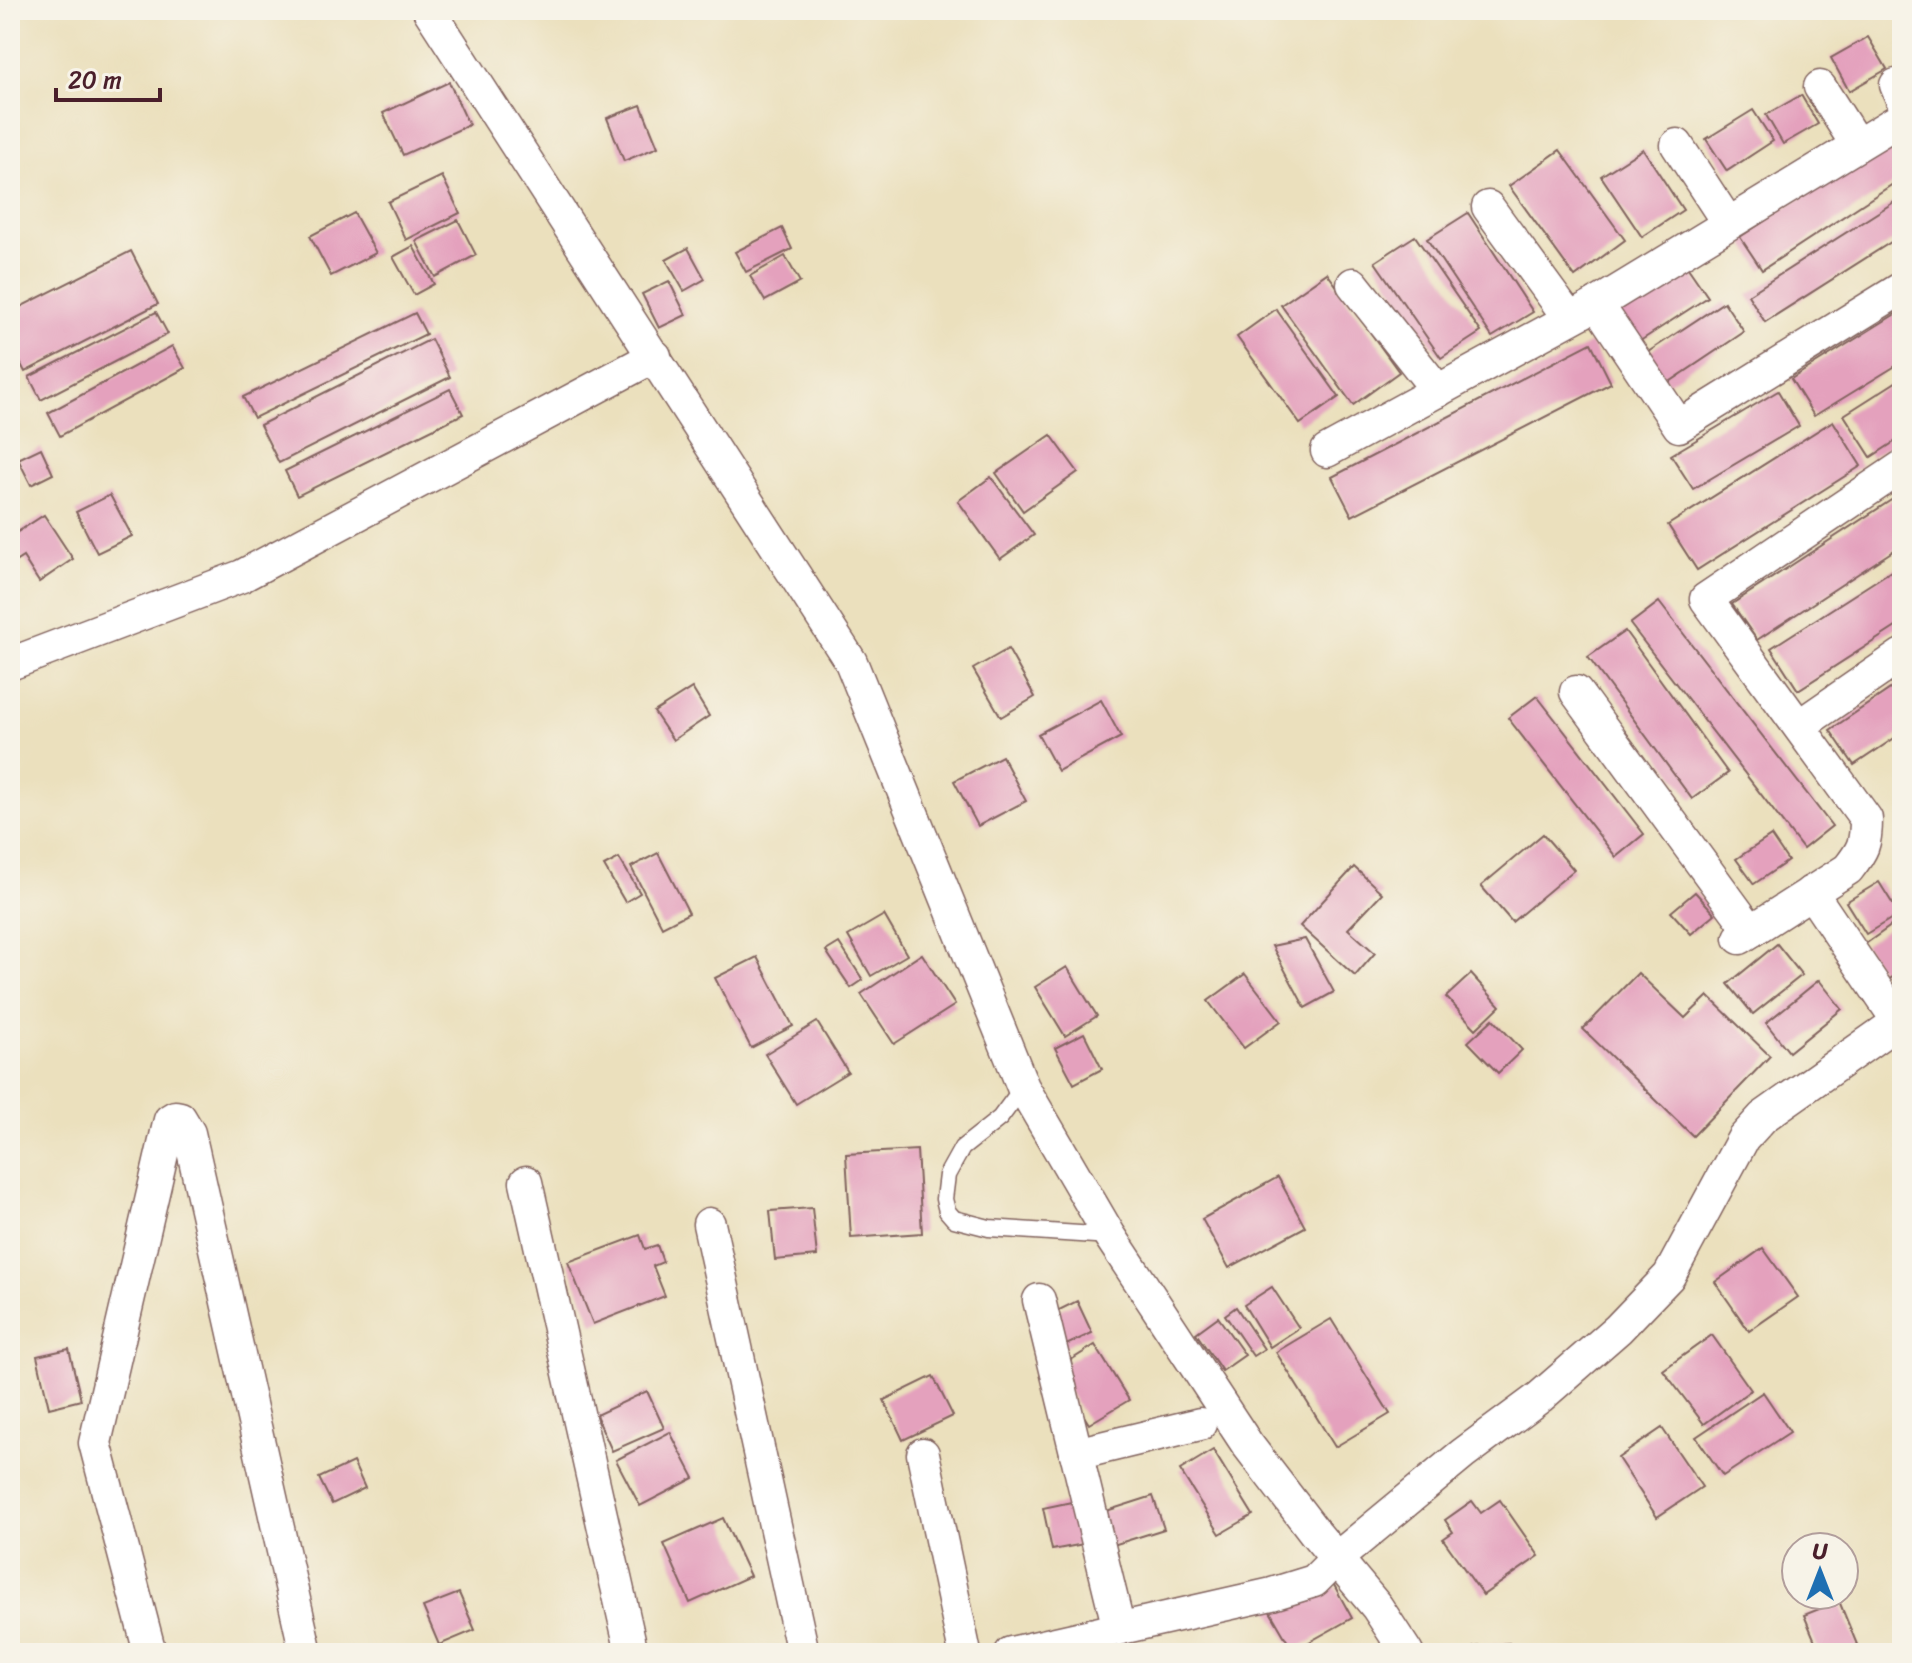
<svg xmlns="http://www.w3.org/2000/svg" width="1912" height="1663" viewBox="0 0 1912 1663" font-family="Sriracha,sans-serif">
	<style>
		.building { fill: #e4a1bd }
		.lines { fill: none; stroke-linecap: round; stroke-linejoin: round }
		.service-casing { stroke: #82635e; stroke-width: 19 }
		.minor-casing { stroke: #82635e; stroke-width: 35 }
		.service { stroke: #fff; stroke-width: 16 }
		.minor { stroke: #fff; stroke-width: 32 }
	</style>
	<rect width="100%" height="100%" fill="#f7f3e8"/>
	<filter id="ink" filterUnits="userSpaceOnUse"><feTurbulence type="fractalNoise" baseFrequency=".0125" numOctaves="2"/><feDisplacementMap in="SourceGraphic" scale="16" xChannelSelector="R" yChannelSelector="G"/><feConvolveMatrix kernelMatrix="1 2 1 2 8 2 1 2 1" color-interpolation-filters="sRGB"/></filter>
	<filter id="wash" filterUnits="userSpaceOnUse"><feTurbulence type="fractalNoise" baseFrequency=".006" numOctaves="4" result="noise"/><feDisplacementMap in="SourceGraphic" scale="32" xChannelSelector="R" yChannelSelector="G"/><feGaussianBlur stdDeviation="1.8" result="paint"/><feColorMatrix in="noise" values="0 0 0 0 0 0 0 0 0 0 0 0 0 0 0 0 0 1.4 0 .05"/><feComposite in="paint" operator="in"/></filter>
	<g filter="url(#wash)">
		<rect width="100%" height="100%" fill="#ebe0bd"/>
		<g id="blocks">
			<g class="building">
				<path d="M1868 37 1887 69 1849 91 1831 58Z"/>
				<path d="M449 82 469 125 403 155 383 113Z"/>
				<path d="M1801 95 1818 124 1783 144 1766 115Z"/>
				<path d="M641 105 658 147 624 161 607 118Z"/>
				<path d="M1753 110 1773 141 1727 171 1706 139Z"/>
				<path d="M1895 137 1902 148V178L1762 270 1740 237Z"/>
				<path d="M1643 149 1683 210 1642 237 1601 176Z"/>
				<path d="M1560 150 1625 240 1575 277 1509 186Z"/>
				<path d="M442 176 460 213 406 240 388 202Z"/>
				<path d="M1902 197V235L1765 322 1748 295Z"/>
				<path d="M354 213 376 253 331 276 310 236Z"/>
				<path d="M1468 213 1533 312 1492 337 1427 239Z"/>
				<path d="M458 220 476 255 435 277 416 241Z"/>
				<path d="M782 228 792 249 746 272 735 252Z"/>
				<path d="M1415 236 1481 332 1441 358 1375 262Z"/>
				<path d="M413 246 434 284 414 295 393 257Z"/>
				<path d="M688 248 705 279 684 291 666 260Z"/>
				<path d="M131 251 158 304 25 372 10 343V312Z"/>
				<path d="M785 256 800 282 765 301 750 276Z"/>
				<path d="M1686 265 1708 297 1637 343 1616 312Z"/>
				<path d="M1327 273 1399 372 1353 405 1281 305Z"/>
				<path d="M669 281 686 315 659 328 642 294Z"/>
				<path d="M1724 302 1744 332 1668 383 1648 352Z"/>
				<path d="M1276 309 1339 397 1300 424 1237 337Z"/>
				<path d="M1902 310V362L1814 416 1791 379Z"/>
				<path d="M156 312 168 334 41 400 29 377Z"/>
				<path d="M415 313 426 334 254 418 243 397Z"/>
				<path d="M431 339 450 377 279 463 260 425Z"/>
				<path d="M1591 343 1611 383 1352 516 1332 477Z"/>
				<path d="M172 346 185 368 60 436 48 413Z"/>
				<path d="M1902 378V437L1871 457 1844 415Z"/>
				<path d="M450 389 463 414 297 496 285 471Z"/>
				<path d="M1778 391 1799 426 1693 489 1671 455Z"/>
				<path d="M1833 421 1861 466 1697 570 1668 525Z"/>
				<path d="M1051 435 1078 472 1023 511 996 473Z"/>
				<path d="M41 448 53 474 31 485 18 459Z"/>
				<path d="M991 477 1034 535 1000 559 958 501Z"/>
				<path d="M1902 493V545L1757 640 1732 604Z"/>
				<path d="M110 495 132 536 97 553 76 512Z"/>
				<path d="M44 515 73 559 39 582 23 557 12 564 10 560V537Z"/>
				<path d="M1902 564V623L1798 690 1771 648Z"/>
				<path d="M1659 602 1832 826 1803 849 1630 624Z"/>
				<path d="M1625 631 1728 773 1692 799 1588 657Z"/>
				<path d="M1008 649 1035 697 1001 717 973 669Z"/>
				<path d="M1902 681V733L1854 765 1830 730Z"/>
				<path d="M692 688 709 716 673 740 654 712Z"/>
				<path d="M1537 696 1644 834 1616 857 1508 718Z"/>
				<path d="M1101 700 1121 737 1058 771 1038 734Z"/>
				<path d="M1002 756 1026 801 978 826 954 781Z"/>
				<path d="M1543 834 1574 870 1512 922 1481 886Z"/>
				<path d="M1771 836 1788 861 1754 884 1736 859Z"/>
				<path d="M658 853 689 913 662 927 631 867Z"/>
				<path d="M619 858 640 893 625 902 604 866Z"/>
				<path d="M1354 867 1382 893 1348 929 1375 953 1355 976 1300 926Z"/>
				<path d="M1879 882 1899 914 1866 934 1846 902Z"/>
				<path d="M1695 892 1715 914 1691 934 1671 912Z"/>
				<path d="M884 915 907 955 871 976 848 936Z"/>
				<path d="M1902 918V971L1888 980 1864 945Z"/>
				<path d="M1305 939 1334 992 1305 1008 1272 946Z"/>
				<path d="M839 943 863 980 851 988 826 951Z"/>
				<path d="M1777 944 1802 975 1753 1014 1728 984Z"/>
				<path d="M922 954 955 1005 894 1044 861 994Z"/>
				<path d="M757 957 793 1026 751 1048 715 978Z"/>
				<path d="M1067 967 1097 1016 1065 1036 1035 987Z"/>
				<path d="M1638 973 1685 1018 1708 996 1770 1056 1693 1136 1583 1029Z"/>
				<path d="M1245 974 1281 1021 1244 1048 1208 1001Z"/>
				<path d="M1471 974 1500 1006 1476 1029 1446 997Z"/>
				<path d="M1819 980 1842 1009 1789 1052 1766 1023Z"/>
				<path d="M1493 1019 1522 1050 1498 1073 1468 1042Z"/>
				<path d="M817 1022 848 1072 796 1104 765 1054Z"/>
				<path d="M1084 1033 1102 1069 1074 1084 1055 1048Z"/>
				<path d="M917 1150 922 1233 851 1238 846 1154Z"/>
				<path d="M1278 1177 1305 1227 1229 1268 1202 1219Z"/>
				<path d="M812 1208 817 1256 775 1260 770 1211Z"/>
				<path d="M640 1235 645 1249 657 1245 663 1262 653 1266 665 1296 593 1324 568 1262Z"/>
				<path d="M1763 1248 1798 1297 1749 1331 1715 1282Z"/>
				<path d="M1272 1287 1299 1328 1270 1347 1244 1305Z"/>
				<path d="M1077 1301 1092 1333 1062 1347 1047 1316Z"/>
				<path d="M1236 1307 1264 1349 1253 1356 1225 1315Z"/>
				<path d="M1218 1317 1245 1355 1222 1371 1196 1333Z"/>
				<path d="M1331 1319 1390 1414 1335 1447 1276 1352Z"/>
				<path d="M1712 1335 1751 1390 1704 1424 1663 1370Z"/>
				<path d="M1095 1345 1129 1400 1089 1424 1055 1370Z"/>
				<path d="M69 1349 81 1400 49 1408 37 1356Z"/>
				<path d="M933 1376 953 1416 903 1440 884 1400Z"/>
				<path d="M647 1391 664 1428 612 1451 596 1415Z"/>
				<path d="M1763 1392 1790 1432 1723 1476 1696 1437Z"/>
				<path d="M1662 1428 1702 1487 1657 1517 1618 1458Z"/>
				<path d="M670 1432 694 1478 640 1506 616 1460Z"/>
				<path d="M1213 1450 1253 1515 1220 1534 1180 1470Z"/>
				<path d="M353 1462 365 1488 332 1504 319 1478Z"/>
				<path d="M1153 1496 1164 1529 1110 1546 1100 1513Z"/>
				<path d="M1081 1500 1089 1543 1052 1550 1043 1508Z"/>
				<path d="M1500 1500 1539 1556 1483 1595 1443 1539 1453 1532 1445 1520 1472 1501 1481 1513Z"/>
				<path d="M723 1518 750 1576 690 1603 664 1544Z"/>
				<path d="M1328 1574 1352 1618 1293 1651 1268 1608Z"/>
				<path d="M459 1593 475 1630 439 1645 423 1607Z"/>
				<path d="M1839 1601 1858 1647 1845 1653H1820L1804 1615Z"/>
				<path d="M1509 1643 1510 1653H1475L1474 1647Z"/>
			</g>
		</g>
	</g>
	<g filter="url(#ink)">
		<use href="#blocks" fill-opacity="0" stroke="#82635e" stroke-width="2"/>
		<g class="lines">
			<g class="service-casing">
				<path id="service" d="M1023 1087 1000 1118 962 1148 947 1175 944 1199 947 1211 954 1219 989 1228 1110 1236"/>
			</g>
			<g class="minor-casing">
				<g id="minor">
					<path d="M429 10 851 662 1023 1087 1110 1236 1247 1444 1316 1534 1377 1607 1407 1653"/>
					<path d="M1896 85 1902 99"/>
					<path d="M1820 87 1857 145"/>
					<path d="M1677 145 1728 223"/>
					<path d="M1488 207 1569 318"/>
					<path d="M1353 284 1438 391"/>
					<path d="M1597 304 1679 426 1902 288"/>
					<path d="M1327 451 1597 304 1902 118"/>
					<path d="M10 664 242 576 655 356"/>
					<path d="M1576 692 1751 931"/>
					<path d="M1799 726 1902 655"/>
					<path d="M1811 892 1898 1021"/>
					<path d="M1740 938 1848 869C1863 850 1866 844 1866 819L1706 599 1902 467"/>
					<path d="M526 1182 632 1653"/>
					<path d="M709 1224 803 1653"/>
					<path d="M1039 1300 1119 1629"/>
					<path d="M923 1454 965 1653"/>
					<path d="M1076 1454 1200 1424"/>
					<path d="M150 1653 95 1443 168 1128 170 1120 175 1117 180 1118 189 1133 306 1653"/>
					<path d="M1011 1653 1272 1594 1314 1581 1337 1558 1463 1454 1540 1397 1618 1329 1669 1276 1743 1139 1763 1117 1902 1019"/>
				</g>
			</g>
			<use href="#service" class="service"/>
			<use href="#minor" class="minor"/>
		</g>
	</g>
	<rect width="1912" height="1663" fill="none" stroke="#f7f3e8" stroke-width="40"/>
	<g transform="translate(1820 1571)"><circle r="38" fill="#f7f3e8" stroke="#b29e9c" stroke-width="2"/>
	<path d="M0-6L14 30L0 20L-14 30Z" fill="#1f6fb2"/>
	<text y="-12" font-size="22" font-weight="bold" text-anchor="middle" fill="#4a1f2b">U</text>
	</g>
	<path d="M56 88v12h104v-12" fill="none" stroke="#4a1f2b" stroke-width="4"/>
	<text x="68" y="88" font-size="24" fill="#4a1f2b" stroke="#f7f3e8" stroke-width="6" paint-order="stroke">20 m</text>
</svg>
